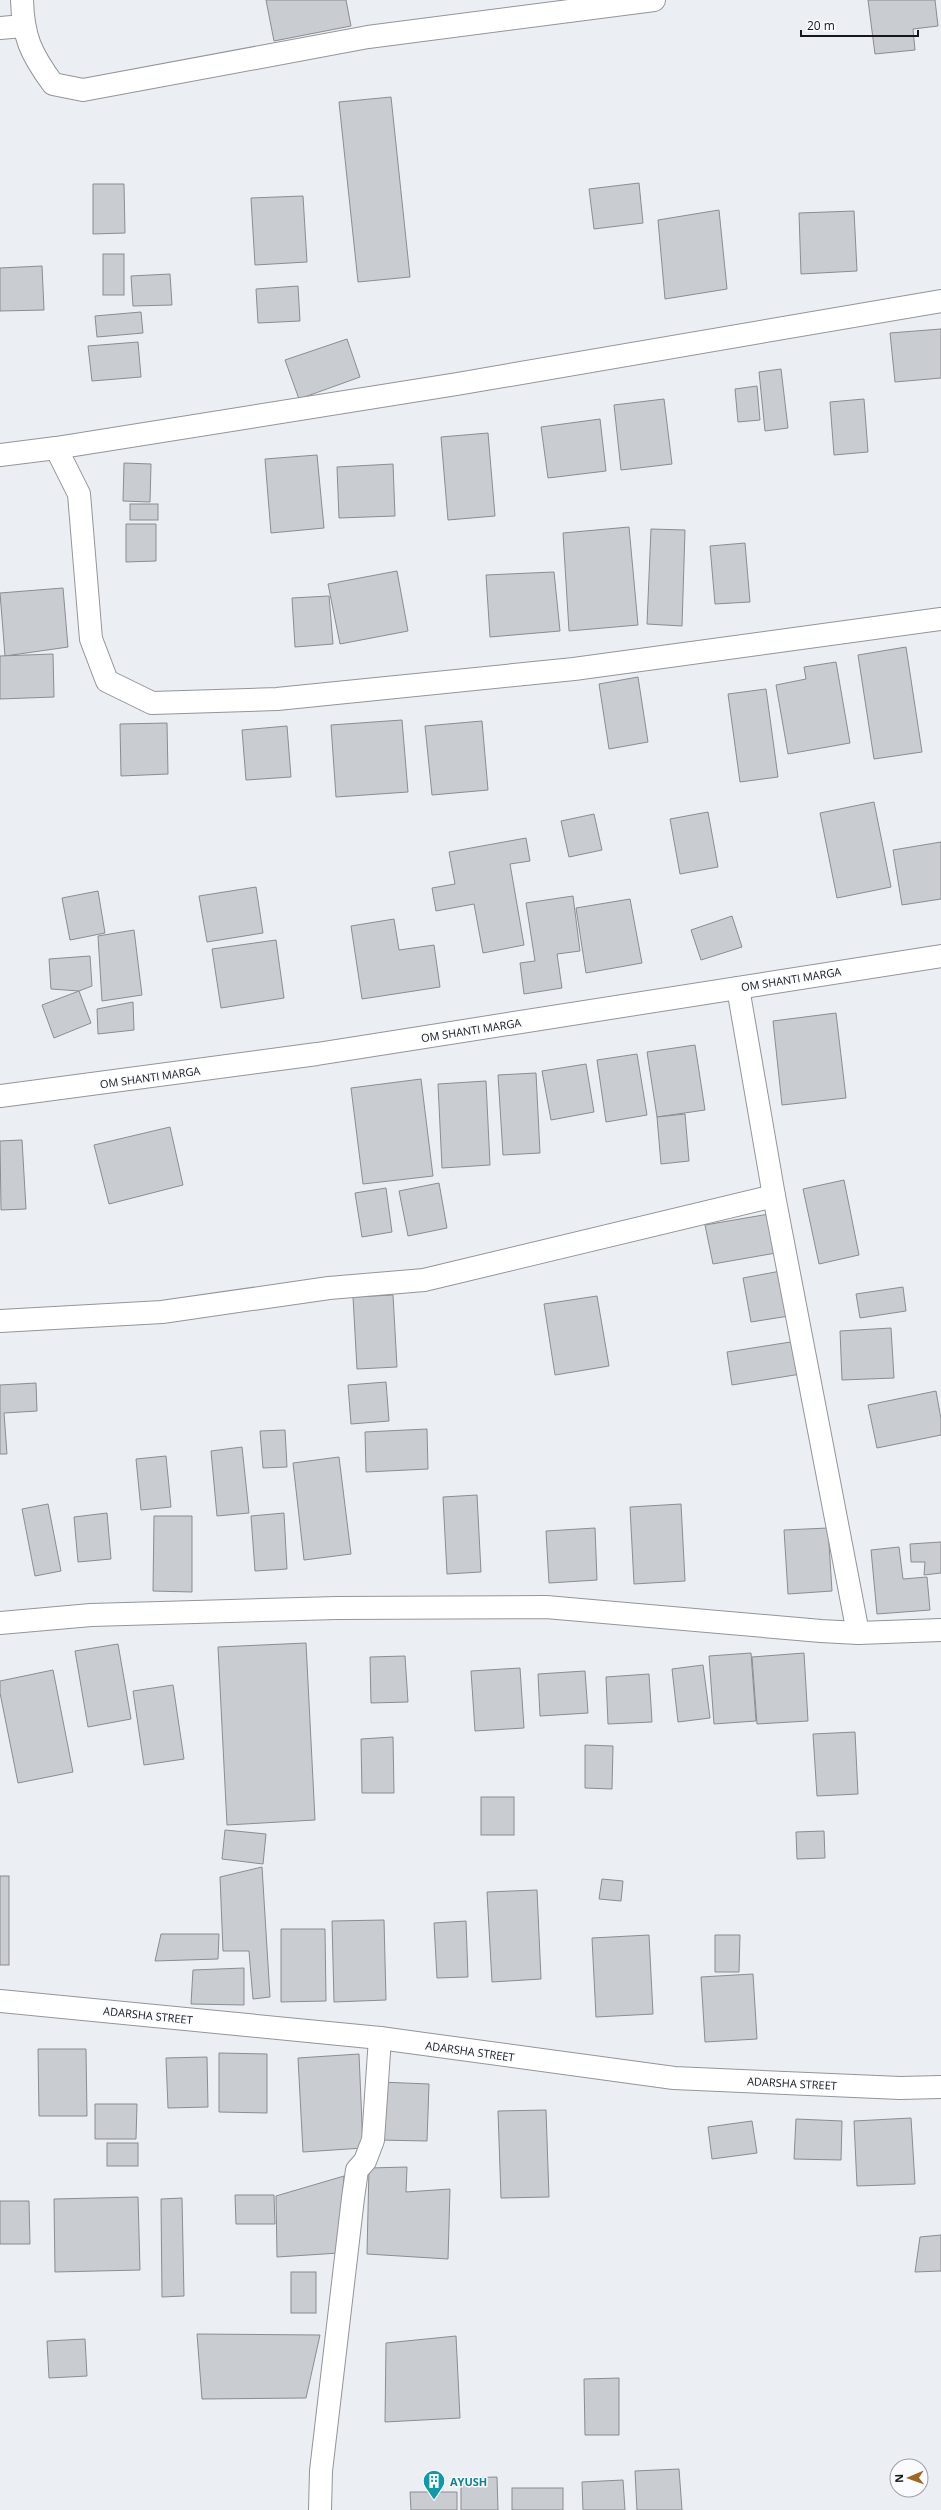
<svg xmlns="http://www.w3.org/2000/svg" width="941" height="2510" viewBox="0 0 941 2510" font-family="'Open Sans',sans-serif">
	<style>
		.building { fill: #c9ccd0; stroke: #8a8d91 }
		.lines { fill: none; stroke-linecap: round; stroke-linejoin: round }
		.street-casing { stroke: #929599; stroke-width: 24 }
		.street { stroke: #fff; stroke-width: 22 }
		.labels { text-anchor: middle; dominant-baseline: central; stroke-width: 3; stroke-linejoin: round; paint-order: stroke }
		.street-label { font-size: 11px; fill: #161719; stroke: #f9fbff }
		.culture-label { font-size: 11px; font-weight: bold; fill: #0d838f; stroke: #f9fbff; text-anchor: start }
	</style>
	<rect width="100%" height="100%" fill="#ebeef2"/>
	<g class="building">
		<path d="M266 0H346L351 26 274 41Z"/>
		<path d="M868 0H935L938 26 913 29 915 50 875 54Z"/>
		<path d="M391 97 410 277 358 282 339 102Z"/>
		<path d="M639 183 643 223 594 229 589 189Z"/>
		<path d="M93 184H124L125 233 93 234Z"/>
		<path d="M303 196 307 262 255 265 251 198Z"/>
		<path d="M719 210 727 289 665 299 658 220Z"/>
		<path d="M854 211 857 271 801 274 799 213Z"/>
		<rect x="103" y="254" width="21" height="41"/>
		<path d="M42 266 44 310 0 311V268Z"/>
		<path d="M170 274 172 305 133 306 131 276Z"/>
		<path d="M298 286 300 321 258 323 256 289Z"/>
		<path d="M141 312 143 333 97 337 95 316Z"/>
		<path d="M941 329V378L895 382 890 333Z"/>
		<path d="M347 339 360 377 299 399 285 360Z"/>
		<path d="M138 342 141 377 92 381 88 346Z"/>
		<path d="M781 369 788 428 765 431 759 372Z"/>
		<path d="M757 386 760 420 738 422 735 389Z"/>
		<path d="M664 399 672 464 621 470 614 405Z"/>
		<path d="M864 399 868 452 834 455 830 402Z"/>
		<path d="M600 419 606 471 548 478 541 427Z"/>
		<path d="M488 433 495 516 448 520 441 437Z"/>
		<path d="M317 455 324 528 271 533 265 459Z"/>
		<path d="M124 463 151 464 150 502 123 501Z"/>
		<path d="M393 464 395 516 339 518 337 467Z"/>
		<rect x="130" y="504" width="28" height="16"/>
		<path d="M126 524H156V561L126 562Z"/>
		<path d="M629 527 638 625 569 631 563 533Z"/>
		<path d="M651 529 685 530 682 626 647 624Z"/>
		<path d="M745 543 750 602 715 604 710 546Z"/>
		<path d="M397 571 408 631 340 644 328 584Z"/>
		<path d="M554 572 560 631 490 637 486 575Z"/>
		<path d="M63 588 68 647 5 656 0 593Z"/>
		<path d="M329 596 333 644 295 647 292 598Z"/>
		<path d="M906 647 922 752 874 759 858 655Z"/>
		<path d="M53 654 54 697 0 699V656Z"/>
		<path d="M836 662 850 743 788 754 776 685 806 679 804 667Z"/>
		<path d="M638 677 648 742 609 749 599 684Z"/>
		<path d="M766 689 778 777 740 782 728 694Z"/>
		<path d="M402 720 408 792 336 797 331 725Z"/>
		<path d="M482 721 488 790 432 795 425 726Z"/>
		<path d="M167 723 168 774 121 776 120 724Z"/>
		<path d="M287 726 291 777 246 780 242 730Z"/>
		<path d="M874 802 891 887 837 898 820 813Z"/>
		<path d="M708 812 718 867 680 874 670 819Z"/>
		<path d="M594 814 602 850 569 857 561 821Z"/>
		<path d="M526 838 530 861 510 864 524 945 483 953 474 904 436 911 432 888 455 884 449 852Z"/>
		<path d="M941 842V899L902 905 893 850Z"/>
		<path d="M256 887 263 933 207 942 199 896Z"/>
		<path d="M98 891 105 933 70 940 62 898Z"/>
		<path d="M573 896 580 951 557 954 562 988 524 994 520 963 535 961 526 903Z"/>
		<path d="M630 899 642 963 586 973 576 908Z"/>
		<path d="M732 916 742 947 701 960 691 930Z"/>
		<path d="M394 919 399 950 434 945 440 987 362 999 351 926Z"/>
		<path d="M134 930 142 995 102 1001 98 936Z"/>
		<path d="M276 940 284 998 221 1008 212 949Z"/>
		<path d="M90 956 92 986 79 991 51 989 49 959Z"/>
		<path d="M79 991 91 1023 54 1038 42 1005Z"/>
		<path d="M133 1002 134 1030 98 1034 97 1009Z"/>
		<path d="M836 1013 846 1098 782 1105 773 1021Z"/>
		<path d="M695 1045 705 1110 657 1117 647 1052Z"/>
		<path d="M637 1054 647 1115 606 1122 597 1060Z"/>
		<path d="M586 1064 594 1112 551 1120 542 1071Z"/>
		<path d="M536 1073 540 1153 503 1155 498 1075Z"/>
		<path d="M421 1079 433 1176 363 1184 351 1088Z"/>
		<path d="M486 1081 490 1165 442 1168 438 1084Z"/>
		<path d="M685 1114 689 1161 661 1164 657 1117Z"/>
		<path d="M170 1127 183 1185 109 1204 94 1145Z"/>
		<path d="M22 1140 26 1209 1 1210 0 1141Z"/>
		<path d="M844 1180 859 1255 819 1264 803 1189Z"/>
		<path d="M439 1183 447 1228 408 1236 399 1191Z"/>
		<path d="M386 1188 392 1232 362 1237 355 1193Z"/>
		<path d="M769 1214 776 1253 713 1264 705 1225Z"/>
		<path d="M781 1271 789 1316 751 1322 743 1278Z"/>
		<path d="M903 1287 906 1311 860 1318 856 1294Z"/>
		<path d="M393 1295 397 1367 357 1369 353 1297Z"/>
		<path d="M597 1296 609 1366 555 1375 544 1304Z"/>
		<path d="M891 1328 894 1378 842 1380 840 1331Z"/>
		<path d="M797 1341 801 1374 732 1385 727 1352Z"/>
		<path d="M386 1382 389 1421 351 1424 348 1385Z"/>
		<path d="M36 1383 37 1411 4 1413 7 1454H0V1385Z"/>
		<path d="M936 1391 941 1419V1435L877 1448 868 1405Z"/>
		<path d="M427 1429 428 1469 366 1472 365 1432Z"/>
		<path d="M285 1430 287 1467 263 1468 260 1431Z"/>
		<path d="M242 1447 249 1513 217 1516 211 1451Z"/>
		<path d="M166 1456 171 1507 141 1510 136 1459Z"/>
		<path d="M339 1457 351 1554 304 1560 293 1463Z"/>
		<path d="M477 1495 481 1572 447 1574 443 1497Z"/>
		<path d="M48 1504 61 1571 35 1576 22 1509Z"/>
		<path d="M681 1504 685 1581 634 1584 630 1507Z"/>
		<path d="M107 1513 111 1559 78 1562 74 1517Z"/>
		<path d="M284 1513 287 1569 255 1571 251 1516Z"/>
		<path d="M154 1516H192V1592L153 1591Z"/>
		<path d="M595 1528 597 1580 549 1583 546 1531Z"/>
		<path d="M828 1528 832 1591 788 1594 784 1530Z"/>
		<path d="M941 1542V1573L924 1575 925 1562H911L910 1544Z"/>
		<path d="M899 1547 903 1579 927 1577 930 1610 877 1614 871 1550Z"/>
		<path d="M306 1643 315 1820 227 1825 218 1647Z"/>
		<path d="M118 1644 131 1719 88 1727 75 1651Z"/>
		<path d="M751 1653 756 1721 714 1724 709 1656Z"/>
		<path d="M804 1653 808 1721 757 1724 752 1657Z"/>
		<path d="M405 1656 408 1702 371 1703 370 1657Z"/>
		<path d="M703 1665 710 1718 678 1722 672 1669Z"/>
		<path d="M520 1668 524 1728 475 1731 471 1671Z"/>
		<path d="M53 1670 73 1772 18 1783 0 1693V1681Z"/>
		<path d="M585 1671 588 1713 540 1716 538 1674Z"/>
		<path d="M649 1674 652 1722 608 1724 606 1677Z"/>
		<path d="M173 1685 184 1759 144 1765 133 1691Z"/>
		<path d="M855 1732 858 1794 817 1796 813 1734Z"/>
		<path d="M393 1737 394 1793H362L361 1739Z"/>
		<path d="M585 1745 613 1746 612 1789 585 1788Z"/>
		<rect x="481" y="1797" width="33" height="38"/>
		<path d="M225 1830 266 1834 263 1864 222 1859Z"/>
		<path d="M824 1831 825 1858 797 1859 796 1832Z"/>
		<path d="M262 1867 270 1997 253 1999 249 1951H223L220 1877Z"/>
		<rect x="0" y="1876" width="9" height="89"/>
		<path d="M602 1879 623 1881 621 1901 599 1899Z"/>
		<path d="M537 1890 541 1979 492 1982 487 1892Z"/>
		<path d="M384 1920 386 2000 334 2002 332 1921Z"/>
		<path d="M466 1921 468 1977 437 1978 434 1923Z"/>
		<path d="M281 1929H325L326 2001 281 2002Z"/>
		<path d="M161 1934H219L218 1959 155 1961Z"/>
		<path d="M649 1935 653 2014 596 2017 592 1938Z"/>
		<path d="M715 1935H740L739 1972H715Z"/>
		<path d="M244 1968V2005L191 2004 193 1970Z"/>
		<path d="M753 1974 757 2039 705 2042 701 1977Z"/>
		<path d="M38 2049H86L87 2116H39Z"/>
		<path d="M219 2053 267 2054V2113L219 2112Z"/>
		<path d="M359 2054 363 2148 303 2152 298 2058Z"/>
		<path d="M207 2057 208 2107 168 2108 166 2058Z"/>
		<path d="M380 2082 429 2084 427 2141 379 2140Z"/>
		<path d="M95 2104H137L136 2139H95Z"/>
		<path d="M546 2110 549 2197 501 2198 498 2111Z"/>
		<path d="M911 2118 915 2184 857 2186 854 2121Z"/>
		<path d="M796 2119 842 2121 841 2160 794 2159Z"/>
		<path d="M752 2121 757 2153 712 2159 708 2127Z"/>
		<rect x="107" y="2143" width="31" height="23"/>
		<path d="M407 2167 406 2192 450 2189 448 2259 367 2254 369 2168Z"/>
		<path d="M344 2176 339 2253 277 2257 276 2196Z"/>
		<path d="M235 2195H274L275 2224H236Z"/>
		<path d="M138 2197 140 2270 55 2272 54 2199Z"/>
		<path d="M182 2198 184 2296 162 2297 161 2199Z"/>
		<path d="M0 2201H29L30 2244H0Z"/>
		<path d="M941 2235V2271L915 2272 920 2237Z"/>
		<rect x="291" y="2272" width="25" height="41"/>
		<path d="M197 2334 320 2335 306 2398 202 2399Z"/>
		<path d="M456 2336 460 2418 385 2422 386 2343Z"/>
		<path d="M85 2339 87 2376 49 2378 47 2341Z"/>
		<path d="M619 2378V2435H585L584 2379Z"/>
		<path d="M679 2469 682 2510H637L635 2471Z"/>
		<path d="M497 2477 498 2510H461V2478Z"/>
		<path d="M623 2480 625 2510H583L582 2482Z"/>
		<rect x="512" y="2488" width="51" height="22"/>
		<path d="M410 2492H457V2510H411Z"/>
	</g>
	<g class="lines">
		<g class="street-casing">
			<g id="street">
				<path d="M22 0C23 37 31 54 53 84L83 90 368 37 654 0"/>
				<path d="M0 28 23 26"/>
				<path d="M56 448 79 494 91 639 107 681 152 703 277 699 574 669 941 619"/>
				<path d="M0 455 56 448 457 384 941 301"/>
				<path d="M738 988 774 1196 858 1633"/>
				<path d="M0 1096 317 1054 941 956"/>
				<path d="M0 1321 162 1312 329 1288 424 1280 774 1196"/>
				<path d="M0 1623 91 1615 337 1608 546 1607 821 1631 858 1633 941 1630"/>
				<path d="M0 2001 380 2038 674 2078 900 2088 941 2087"/>
				<path d="M320 2510 321 2471 353 2198 357 2170 365 2161 373 2140 380 2038"/>
			</g>
		</g>
		<use href="#street" class="street"/>
	</g>
	<defs>
		<g id="building-pin" transform="scale(1.15)"><path d="M0 17L-7.5 6A9.5 9.5 0 1 1 7.5 6Z" fill="#0f9aa8" stroke="#f9fbff"/><path d="M-4-6H4V6H1V3H-1V6H-4ZM-2.5-4.3h1.7v1.8h-1.7ZM.8-4.3h1.7v1.8H.8ZM-2.5-1h1.7V.8h-1.7ZM.8-1h1.7V.8H.8Z" fill="#fff"/></g>
	</defs>
	<g fill-rule="evenodd">
		<use href="#building-pin" x="434" y="2481"/>
	</g>
	<g class="labels">
		<g class="street-label">
			<text transform="translate(791 979) rotate(-9)">OM SHANTI MARGA</text>
			<text transform="translate(471 1030) rotate(-9)">OM SHANTI MARGA</text>
			<text transform="translate(150 1077) rotate(-8)">OM SHANTI MARGA</text>
			<text transform="translate(148 2015) rotate(6)">ADARSHA STREET</text>
			<text transform="translate(470 2051) rotate(8)">ADARSHA STREET</text>
			<text transform="translate(792 2083) rotate(3)">ADARSHA STREET</text>
		</g>
		<g class="culture-label">
			<text x="450" y="2481">AYUSH</text>
		</g>
	</g>
	<g transform="translate(909 2478) rotate(268)"><circle r="19" fill="#f9fbff" stroke="#9ea0a3"/>
	<path d="M0-3L7 15L0 10L-7 15Z" fill="#9d6821"/>
	<text y="-6" font-size="11" font-weight="bold" text-anchor="middle" fill="#161719">N</text>
	</g>
	<path d="M801 30v6h117v-6" fill="none" stroke="#161719" stroke-width="2"/>
	<text x="807" y="30" font-size="12" fill="#161719" stroke="#f9fbff" stroke-width="3" paint-order="stroke">20 m</text>
</svg>
